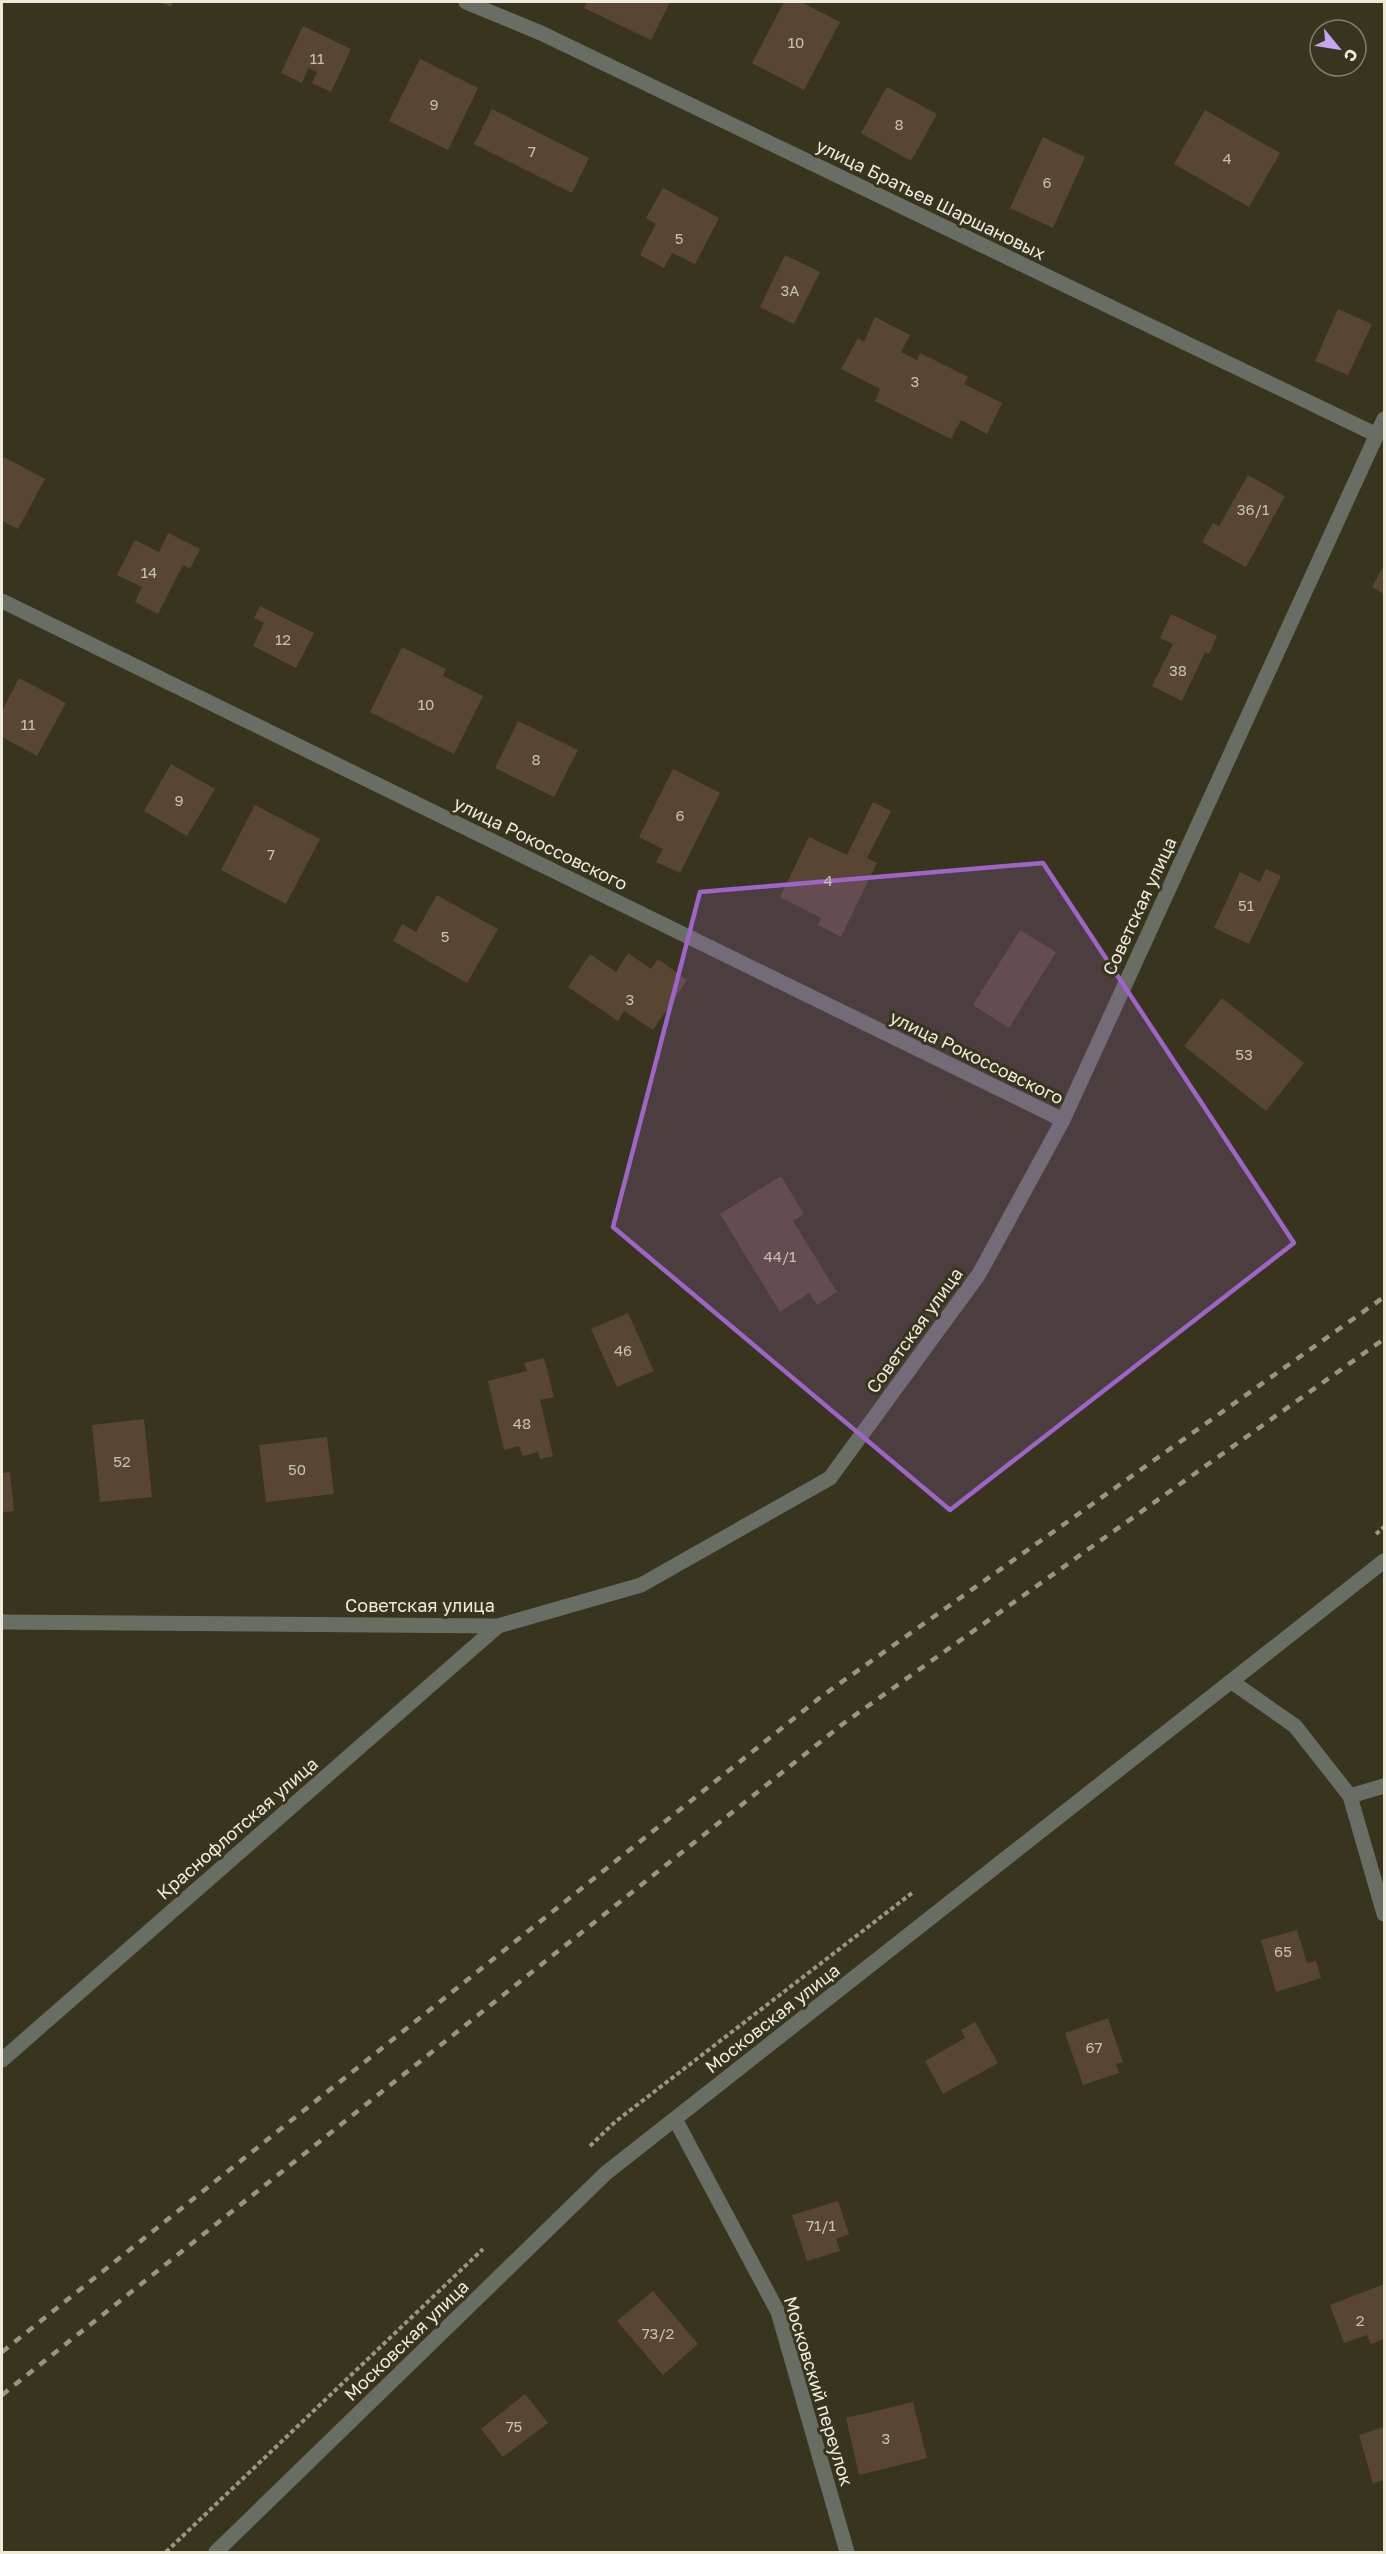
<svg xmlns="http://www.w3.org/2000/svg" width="1386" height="2554" viewBox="0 0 1386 2554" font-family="'Golos Text',sans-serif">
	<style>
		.building { fill: #584633 }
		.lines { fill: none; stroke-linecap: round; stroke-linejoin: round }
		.path { stroke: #9a9684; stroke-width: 4; stroke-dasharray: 4.5 3; stroke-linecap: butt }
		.street { stroke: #696e64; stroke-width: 15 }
		.rail { stroke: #999583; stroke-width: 4.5; stroke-dasharray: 8 8; stroke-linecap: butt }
		.marked { fill: #9d65c8; fill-opacity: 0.2; stroke: #9d65c8; stroke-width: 4.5; stroke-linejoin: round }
		.labels { text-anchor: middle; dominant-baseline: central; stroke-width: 6; stroke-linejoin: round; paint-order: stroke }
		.number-label { font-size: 15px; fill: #c8c1b2 }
		.street-label { font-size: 18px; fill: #edeadc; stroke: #39341d }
	</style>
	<rect width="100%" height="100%" fill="#39341d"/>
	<g class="building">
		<path d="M159 2H173L171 7Z"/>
		<path d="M587 2H670L651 40 584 8Z"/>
		<path d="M784 2H801L840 22 804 90 752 63Z"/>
		<path d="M303 26 351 49 331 92 312 83 317 72 308 68 302 83 281 73Z"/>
		<path d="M420 59 478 88 448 150 389 121Z"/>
		<path d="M887 87 937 114 911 161 861 133Z"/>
		<path d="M492 109 589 158 572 193 474 144Z"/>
		<path d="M1205 110 1280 153 1249 207 1174 164Z"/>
		<path d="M1043 137 1085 157 1053 228 1010 208Z"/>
		<path d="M663 188 719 218 695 264 672 253 664 268 640 255 656 224 646 218Z"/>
		<path d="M785 255 820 272 794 324 760 307Z"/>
		<path d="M1338 309 1372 324 1348 375 1315 361Z"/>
		<path d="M875 317 910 335 901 352 917 360 920 353 968 377 964 384 1002 403 987 434 961 420 951 439 875 401 880 389 841 369 858 338 864 342Z"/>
		<path d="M4 457 45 479 18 529 2 521V462Z"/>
		<path d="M1248 475 1285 496 1246 567 1202 542 1213 523 1219 526Z"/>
		<path d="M168 533 200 549 190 569 183 565 158 614 135 602 142 587 117 575 135 540 159 552Z"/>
		<path d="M1384 565V594L1372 587Z"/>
		<path d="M260 606 314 633 296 668 253 646 264 623 254 618Z"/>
		<path d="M1171 614 1217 636 1209 654 1205 652 1182 701 1152 686 1173 644 1160 638Z"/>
		<path d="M402 647 446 669 443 676 483 696 454 754 370 712Z"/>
		<path d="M19 678 66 703 37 756 2 737V711Z"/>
		<path d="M518 721 578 750 554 797 495 768Z"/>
		<path d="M171 764 215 789 187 836 144 811Z"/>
		<path d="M673 769 720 793 680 873 656 862 663 849 639 837Z"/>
		<path d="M873 802 891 811 867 858 877 863 841 937 818 925 821 918 780 897 809 837 847 855Z"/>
		<path d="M255 805 320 839 286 904 221 870Z"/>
		<path d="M1266 869 1281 876 1249 944 1214 928 1240 872 1260 882Z"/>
		<path d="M437 895 498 929 467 983 393 941 402 924 416 932Z"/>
		<path d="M1020 930 1056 952 1009 1028 973 1005Z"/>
		<path d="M628 953 651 969 658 959 687 980 653 1030 624 1011 618 1021 568 987 590 954 616 972Z"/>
		<path d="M1222 998 1304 1063 1266 1111 1184 1046Z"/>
		<path d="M781 1176 804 1214 793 1221 837 1292 817 1305 809 1293 780 1312 720 1214Z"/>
		<path d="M628 1313 654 1371 617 1387 591 1329Z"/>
		<path d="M544 1358 554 1397 540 1400 553 1456 540 1459 538 1452 523 1456 519 1446 504 1450 488 1381 527 1371 524 1363Z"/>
		<path d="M144 1419 152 1497 100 1502 92 1425Z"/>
		<path d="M327 1437 334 1494 266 1502 259 1445Z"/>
		<path d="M10 1472 14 1511 2 1512V1473Z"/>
		<path d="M1297 1930 1307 1963 1316 1961 1321 1978 1276 1992 1261 1940Z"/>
		<path d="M1108 2018 1123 2062 1116 2064 1119 2073 1083 2085 1065 2033Z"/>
		<path d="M975 2022 998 2063 943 2094 925 2061 965 2038 961 2030Z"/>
		<path d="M838 2201 849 2234 836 2239 840 2251 807 2261 792 2215Z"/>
		<path d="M1384 2284V2339L1371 2344 1367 2335 1344 2343 1330 2305Z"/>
		<path d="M653 2291 698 2344 663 2375 617 2321Z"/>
		<path d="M525 2394 548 2423 503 2457 481 2429Z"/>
		<path d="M913 2402 927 2458 859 2475 846 2418Z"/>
		<path d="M1384 2427V2480L1373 2483 1359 2435Z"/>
	</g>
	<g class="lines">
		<g class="path">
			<path d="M1376 1534 1384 1527"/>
			<path d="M590 2146 615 2122 912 1893"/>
			<path d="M166 2552 483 2249"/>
		</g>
		<g class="street">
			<path d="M466 2 541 33 1377 435"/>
			<path d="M2 601 1063 1120"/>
			<path d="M2 1622 498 1626 641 1585 830 1478 979 1274 1063 1120 1384 419"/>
			<path d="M1232 1682 1295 1726 1350 1796 1384 1786"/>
			<path d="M1350 1796 1384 1914"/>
			<path d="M2 2060 498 1626"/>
			<path d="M675 2119 778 2312 847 2552"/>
			<path d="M216 2552 606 2173 1384 1561"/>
		</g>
		<g class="rail">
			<path d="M2 2352 822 1696 1384 1297"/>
			<path d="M2 2395 844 1723 1384 1339"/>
		</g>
	</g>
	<path class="marked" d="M1043 863 1294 1243 950 1510 613 1227 700 892Z"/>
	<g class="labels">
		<g class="number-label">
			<text x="796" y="42">10</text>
			<text x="317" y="58">11</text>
			<text x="434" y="104">9</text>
			<text x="899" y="124">8</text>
			<text x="532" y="151">7</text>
			<text x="1227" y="158">4</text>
			<text x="1047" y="182">6</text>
			<text x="679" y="238">5</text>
			<text x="790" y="290">3А</text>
			<text x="915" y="381">3</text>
			<text x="1253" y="509">36/1</text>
			<text x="149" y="572">14</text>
			<text x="283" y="639">12</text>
			<text x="1178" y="670">38</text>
			<text x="426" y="704">10</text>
			<text x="28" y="724">11</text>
			<text x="536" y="759">8</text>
			<text x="179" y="800">9</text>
			<text x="680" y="815">6</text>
			<text x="271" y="854">7</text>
			<text x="828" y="880">4</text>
			<text x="1246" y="905">51</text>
			<text x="445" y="936">5</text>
			<text x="630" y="999">3</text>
			<text x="1244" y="1054">53</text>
			<text x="780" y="1256">44/1</text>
			<text x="623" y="1350">46</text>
			<text x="522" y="1423">48</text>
			<text x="122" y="1461">52</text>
			<text x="297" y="1469">50</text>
			<text x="1283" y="1951">65</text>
			<text x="1094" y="2047">67</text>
			<text x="821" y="2225">71/1</text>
			<text x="1360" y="2320">2</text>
			<text x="658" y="2333">73/2</text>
			<text x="514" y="2426">75</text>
			<text x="886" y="2438">3</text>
		</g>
		<g class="street-label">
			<text transform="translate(931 199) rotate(26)">улица Братьев Шаршановых</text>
			<text transform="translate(541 843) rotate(26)">улица Рокоссовского</text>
			<text transform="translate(1139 906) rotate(-65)">Советская улица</text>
			<text transform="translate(977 1057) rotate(26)">улица Рокоссовского</text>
			<text transform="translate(914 1330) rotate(-54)">Советская улица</text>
			<text x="420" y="1605">Советская улица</text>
			<text transform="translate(237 1828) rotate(-41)">Краснофлотская улица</text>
			<text transform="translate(772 2018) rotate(-38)">Московская улица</text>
			<text transform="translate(406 2340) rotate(-44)">Московская улица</text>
			<text transform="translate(819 2391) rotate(73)">Московский переулок</text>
		</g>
	</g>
	<rect width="1386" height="2554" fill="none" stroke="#edeadc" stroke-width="6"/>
	<g transform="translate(1338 48) rotate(120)"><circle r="28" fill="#39341d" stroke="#817d69" stroke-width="1.5"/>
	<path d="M0-4.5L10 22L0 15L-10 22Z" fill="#c6a6f0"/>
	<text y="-9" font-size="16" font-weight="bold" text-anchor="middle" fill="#edeadc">С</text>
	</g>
</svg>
